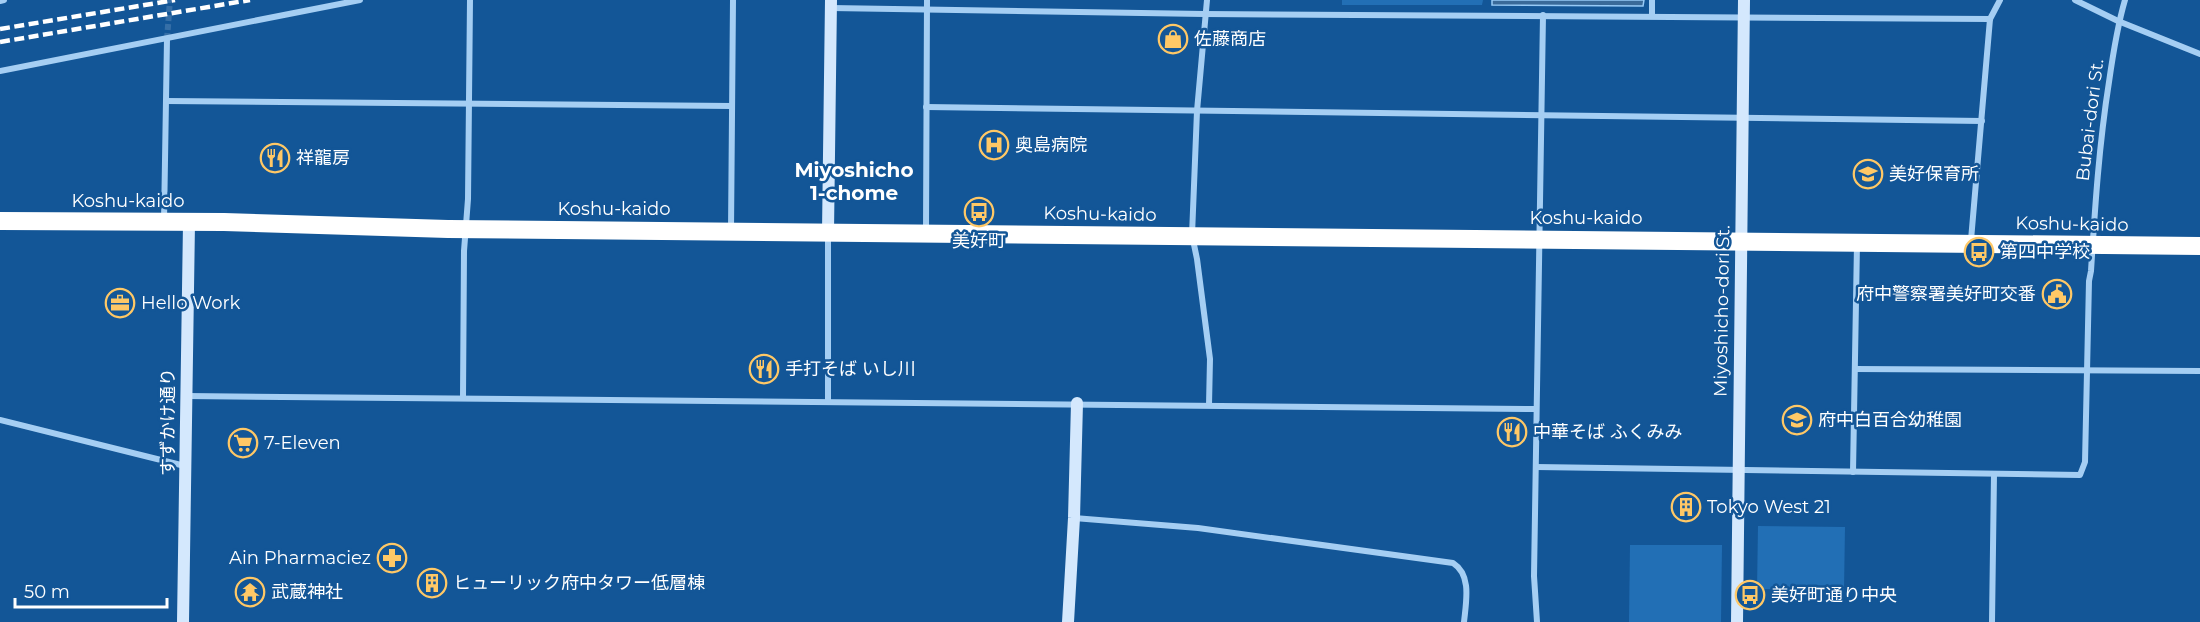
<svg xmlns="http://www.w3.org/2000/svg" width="2200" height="622" viewBox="0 0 2200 622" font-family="Montserrat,'Noto Sans JP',sans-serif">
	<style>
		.green { fill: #226fb5 }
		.water { fill: #3a6a99; stroke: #97caf6; stroke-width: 1.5 }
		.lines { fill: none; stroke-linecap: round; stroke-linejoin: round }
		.street-tunnel { stroke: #366fa7; stroke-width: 6; stroke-dasharray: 6 3; stroke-linecap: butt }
		.street { stroke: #a5cef3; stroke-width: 6 }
		.secondary { stroke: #d4e8fd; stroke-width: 12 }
		.highway { stroke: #fff; stroke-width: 18 }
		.rail { stroke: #fff; stroke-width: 4.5; stroke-dasharray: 10 4.5; stroke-linecap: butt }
		.labels { text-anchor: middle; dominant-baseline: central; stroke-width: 5; stroke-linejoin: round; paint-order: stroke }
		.poi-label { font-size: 18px; fill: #fff; stroke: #135697; text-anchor: start }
		.street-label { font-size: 18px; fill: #fff; stroke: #135697 }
		.neighbourhood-label { font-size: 20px; font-weight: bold; fill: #fff; stroke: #135697 }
	</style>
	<rect width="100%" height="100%" fill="#135697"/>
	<g class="green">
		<path d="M1342 0H1483L1482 5H1342Z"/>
		<path d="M1758 526 1845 527 1844 590 1757 589Z"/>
		<path d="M1630 545H1722L1721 622H1629Z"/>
	</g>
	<path class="water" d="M1492 0H1644L1643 6 1492 5Z"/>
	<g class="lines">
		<path class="street-tunnel" d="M167 39 170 0"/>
		<g class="street">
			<path d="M1207 0 1197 111 1192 235 1197 259 1210 359 1209 405"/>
			<path d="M2075 0 2118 21 2200 54"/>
			<path d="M0 1 4 0"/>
			<path d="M831 8 1204 14 1990 19"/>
			<path d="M1652 16V0"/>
			<path d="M0 71 360 0"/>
			<path d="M166 101 732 106"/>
			<path d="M926 107 1982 121"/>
			<path d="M164 221 167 39"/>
			<path d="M731 230 733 0"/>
			<path d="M926 230 927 0"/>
			<path d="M1971 240 1990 19 2000 0"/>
			<path d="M1855 369 2200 371"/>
			<path d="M187 396 1536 409"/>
			<path d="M463 398 464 251 468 199 470 0"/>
			<path d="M828 402V234"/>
			<path d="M0 420 185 466"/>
			<path d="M1536 467 2080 475 2085 462 2089 281 2091 271C2095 207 2099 145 2109 82 2113 54 2117 27 2125 0"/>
			<path d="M1853 472 1857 244"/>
			<path d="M1074 518 1198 528 1453 563C1472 575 1466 602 1464 622"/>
			<path d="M1537 622 1534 576 1543 15"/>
			<path d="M1992 622 1994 474"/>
		</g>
		<g class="secondary">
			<path d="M828 232 831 0"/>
			<path d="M183 622 189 223"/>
			<path d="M1068 622 1074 518 1077 403"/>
			<path d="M1737 622 1744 0"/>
		</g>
		<path class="highway" d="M0 221 224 222 448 229 2200 246"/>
		<g class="rail">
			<path d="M0 29 175 0"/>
			<path d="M0 42 250 0"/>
		</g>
	</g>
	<defs>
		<g id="shop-ring" transform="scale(1.5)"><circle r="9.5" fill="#135697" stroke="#ffc866" stroke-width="1.5"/><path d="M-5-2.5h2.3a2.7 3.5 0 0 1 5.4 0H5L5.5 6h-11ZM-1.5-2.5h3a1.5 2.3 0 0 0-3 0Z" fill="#ffc866"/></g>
		<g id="hospital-ring" transform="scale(1.5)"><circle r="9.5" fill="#135697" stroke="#ffc866" stroke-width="1.5"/><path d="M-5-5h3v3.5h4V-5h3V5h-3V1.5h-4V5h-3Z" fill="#ffc866"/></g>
		<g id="restaurant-ring" transform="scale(1.5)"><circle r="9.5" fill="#135697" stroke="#ffc866" stroke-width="1.5"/><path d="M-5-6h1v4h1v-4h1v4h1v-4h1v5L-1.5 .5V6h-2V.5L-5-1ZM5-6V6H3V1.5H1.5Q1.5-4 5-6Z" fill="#ffc866"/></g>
		<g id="school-ring" transform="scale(1.5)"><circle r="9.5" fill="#135697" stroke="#ffc866" stroke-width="1.5"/><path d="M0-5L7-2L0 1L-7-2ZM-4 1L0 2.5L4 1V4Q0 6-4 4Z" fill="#ffc866"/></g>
		<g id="bus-ring" transform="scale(1.5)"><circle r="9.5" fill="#135697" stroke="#ffc866" stroke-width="1.5"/><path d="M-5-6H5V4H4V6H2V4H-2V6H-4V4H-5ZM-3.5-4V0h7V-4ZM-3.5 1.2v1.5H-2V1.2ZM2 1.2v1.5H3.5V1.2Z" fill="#ffc866"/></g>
		<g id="civic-ring" transform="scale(1.5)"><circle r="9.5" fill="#135697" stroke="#ffc866" stroke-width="1.5"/><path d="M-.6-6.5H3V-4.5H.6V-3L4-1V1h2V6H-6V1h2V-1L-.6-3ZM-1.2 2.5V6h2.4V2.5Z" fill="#ffc866"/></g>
		<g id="office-ring" transform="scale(1.5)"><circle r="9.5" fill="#135697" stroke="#ffc866" stroke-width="1.5"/><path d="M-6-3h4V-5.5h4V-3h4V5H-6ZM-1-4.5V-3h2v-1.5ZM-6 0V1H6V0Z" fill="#ffc866"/></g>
		<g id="supermarket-ring" transform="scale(1.5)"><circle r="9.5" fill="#135697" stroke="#ffc866" stroke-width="1.5"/><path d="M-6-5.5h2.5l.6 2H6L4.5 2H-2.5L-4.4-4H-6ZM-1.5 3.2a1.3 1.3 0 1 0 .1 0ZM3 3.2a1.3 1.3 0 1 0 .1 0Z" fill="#ffc866"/></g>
		<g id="building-ring" transform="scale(1.5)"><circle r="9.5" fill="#135697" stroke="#ffc866" stroke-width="1.5"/><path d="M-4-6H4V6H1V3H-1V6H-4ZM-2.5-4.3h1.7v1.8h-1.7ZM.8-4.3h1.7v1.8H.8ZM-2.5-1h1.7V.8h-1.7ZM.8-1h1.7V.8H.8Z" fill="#ffc866"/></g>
		<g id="pharmacy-ring" transform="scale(1.5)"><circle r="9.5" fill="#135697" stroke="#ffc866" stroke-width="1.5"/><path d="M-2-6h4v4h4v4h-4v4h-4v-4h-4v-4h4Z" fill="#ffc866"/></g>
		<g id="temple-ring" transform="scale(1.5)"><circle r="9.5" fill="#135697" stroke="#ffc866" stroke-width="1.5"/><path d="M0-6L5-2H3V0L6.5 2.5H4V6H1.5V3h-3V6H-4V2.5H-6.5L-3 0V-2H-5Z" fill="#ffc866"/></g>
	</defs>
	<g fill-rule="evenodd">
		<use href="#shop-ring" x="1173" y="39"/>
		<use href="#hospital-ring" x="994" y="145"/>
		<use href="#restaurant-ring" x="275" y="158"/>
		<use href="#school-ring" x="1868" y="174"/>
		<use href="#bus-ring" x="979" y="212"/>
		<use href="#bus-ring" x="1979" y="252"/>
		<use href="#civic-ring" x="2057" y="294"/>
		<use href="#office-ring" x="120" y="303"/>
		<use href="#restaurant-ring" x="764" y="369"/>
		<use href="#school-ring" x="1797" y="420"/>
		<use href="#restaurant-ring" x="1512" y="432"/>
		<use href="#supermarket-ring" x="243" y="443"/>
		<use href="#building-ring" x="1686" y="507"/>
		<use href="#pharmacy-ring" x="392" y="558"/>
		<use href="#building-ring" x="432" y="583"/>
		<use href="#temple-ring" x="250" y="592"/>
		<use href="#bus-ring" x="1750" y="595"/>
	</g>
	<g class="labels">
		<g class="poi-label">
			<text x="1194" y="39">佐藤商店</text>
			<text x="1015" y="145">奥島病院</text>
			<text x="296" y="158">祥龍房</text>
			<text x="1889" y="174">美好保育所</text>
			<text x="979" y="241" text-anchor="middle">美好町</text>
			<text x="2000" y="252">第四中学校</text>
			<text x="2036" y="294" text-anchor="end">府中警察署美好町交番</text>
			<text x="141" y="303">Hello Work</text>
			<text x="785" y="369">手打そば いし川</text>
			<text x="1818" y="420">府中白百合幼稚園</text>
			<text x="1533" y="432">中華そば ふくみみ</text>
			<text x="264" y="443">7-Eleven</text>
			<text x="1707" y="507">Tokyo West 21</text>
			<text x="371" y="558" text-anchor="end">Ain Pharmaciez</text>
			<text x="453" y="583">ヒューリック府中タワー低層棟</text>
			<text x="271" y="592">武蔵神社</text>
			<text x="1771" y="595">美好町通り中央</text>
		</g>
		<g class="street-label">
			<text transform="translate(2090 120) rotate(-83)">Bubai-dori St.</text>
			<text x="128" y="201">Koshu-kaido</text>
			<text x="614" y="209">Koshu-kaido</text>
			<text transform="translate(1100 214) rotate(1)">Koshu-kaido</text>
			<text x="1586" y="218">Koshu-kaido</text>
			<text transform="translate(2072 224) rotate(1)">Koshu-kaido</text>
			<text transform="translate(1722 311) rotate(-89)">Miyoshicho-dori St.</text>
			<text transform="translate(168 422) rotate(-90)">すずかけ通り</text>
		</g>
		<g class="neighbourhood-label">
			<text x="854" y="170">Miyoshicho<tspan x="854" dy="23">1-chome</tspan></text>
		</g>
	</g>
	<path d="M15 598v9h152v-9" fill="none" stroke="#ffffff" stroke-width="3"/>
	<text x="24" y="598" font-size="18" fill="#ffffff" stroke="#135697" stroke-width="4.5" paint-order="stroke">50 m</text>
</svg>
